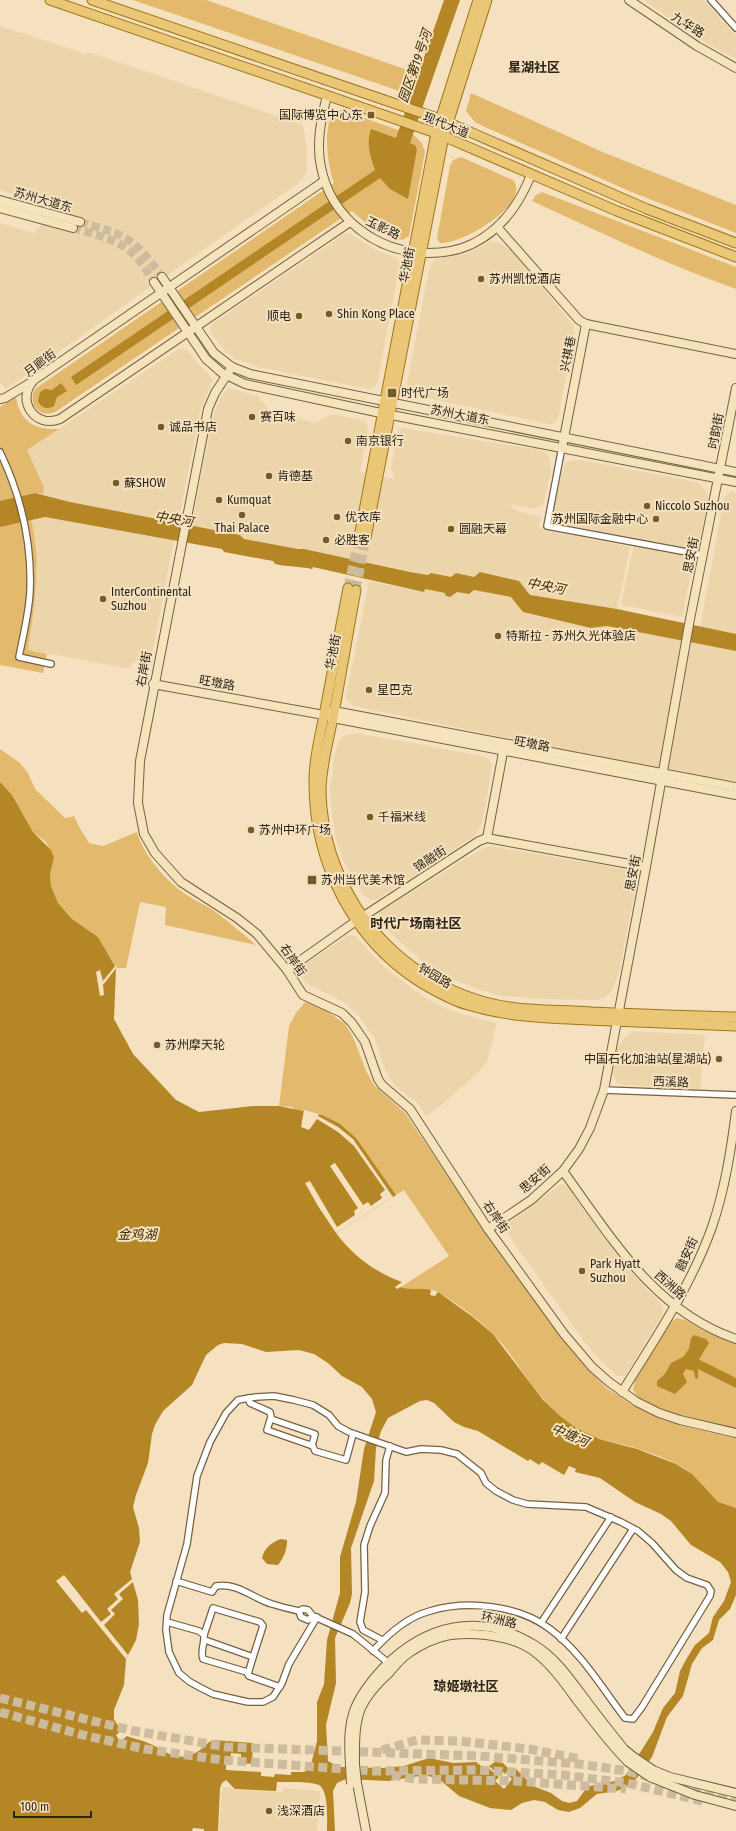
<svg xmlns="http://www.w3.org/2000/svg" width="736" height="1831" viewBox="0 0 736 1831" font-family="'Fira Sans Condensed','Noto Sans SC',sans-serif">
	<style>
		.built { fill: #ecd5ab }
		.green { fill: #e3ba6d }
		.water { fill: #b48625; fill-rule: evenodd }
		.pier { fill: #f5e1bf }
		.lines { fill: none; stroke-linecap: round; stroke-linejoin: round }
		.river { stroke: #b48625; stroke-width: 9 }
		.secondary-tunnel { stroke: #cdbb9d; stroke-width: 8; stroke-dasharray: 8 4; stroke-linecap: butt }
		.primary-tunnel { stroke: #cdbb9d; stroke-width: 9; stroke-dasharray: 9 4.5; stroke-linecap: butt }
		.street-casing { stroke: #736243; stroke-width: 8 }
		.secondary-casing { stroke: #736243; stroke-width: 10 }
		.primary-casing { stroke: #9e761b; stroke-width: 11 }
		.street { stroke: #fff; stroke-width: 5.5 }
		.secondary { stroke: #f4e3bb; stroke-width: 8 }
		.primary { stroke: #eac777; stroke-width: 9 }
		.secondary-bridge-casing { stroke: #736243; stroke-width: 10; stroke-linecap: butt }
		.secondary-bridge { stroke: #f4e3bb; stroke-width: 8 }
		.poi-dot { fill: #745b2c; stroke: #f5e1bf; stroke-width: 1.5 }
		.labels { text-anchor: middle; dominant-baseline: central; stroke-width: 4; stroke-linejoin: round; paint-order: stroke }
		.street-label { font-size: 12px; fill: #2b2417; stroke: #f5e1bf }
		.poi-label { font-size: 12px; fill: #2b2417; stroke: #f5e1bf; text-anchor: start }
		.water-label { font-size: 13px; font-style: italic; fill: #3d2a01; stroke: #f5e1bf }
		.neighbourhood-label { font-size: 13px; font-weight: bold; fill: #2b2417; stroke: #f5e1bf }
	</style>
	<rect width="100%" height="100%" fill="#f5e1bf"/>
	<g class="built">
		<path d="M643 0H704L736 36V59L706 43Z"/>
		<path d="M0 26 86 54 89 52 303 125 307 149V171L301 181 6 389 0 383V223L34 233 57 207 0 190Z"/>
		<path d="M346 233H350L374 249 396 258 400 263 378 380 376 385 369 389 258 367 235 359 225 351 211 333 210 328 212 324Z"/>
		<path d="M491 241 500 243 512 251 574 326V337L558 418 553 424H548L414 395 408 388 407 383 430 265 436 259 466 254Z"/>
		<path d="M180 348 187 350 213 380 200 412 178 524 70 502 43 494 44 487 27 450Z"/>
		<path d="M228 388 258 396 270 411 316 423 332 414 365 421 368 426 360 472 395 479 391 469 397 434 400 430 404 428 540 450 545 452 549 458 551 471 543 505 535 509 509 504 517 511 541 517 539 526 542 530 630 547 617 609 530 595 519 581 474 577 456 573 451 577 431 573 428 575 304 549H298L244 539 240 535 191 526 214 413 221 397Z"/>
		<path d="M581 460 697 482 707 492 708 498 700 540 696 549 682 617 621 605 635 539 563 524 554 519 553 513 562 472 565 464 569 461Z"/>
		<path d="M730 492 736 493V781L590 755 359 707 353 706 348 701 346 696 369 581 424 592V589L445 593 446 596 457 592 469 594 474 590 511 597 523 612 591 628 607 626 697 643 724 498Z"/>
		<path d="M45 517 174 540 153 650 151 654 136 661 129 668H126L28 650 33 614 36 579V548L31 520Z"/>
		<path d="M357 733 483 756 489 759 492 766 483 820 475 836 376 900H371L363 894 344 862 336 840 332 815 330 790 335 752 339 742 345 735Z"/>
		<path d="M490 846 624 869 635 877 636 886 618 977 610 993 604 998 596 1000 546 999 502 996 477 989 453 979 426 964 381 925 378 915 381 911 480 850Z"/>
		<path d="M349 935 355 936 385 968 425 998 452 1011 496 1023 492 1044 487 1061 479 1072 439 1107 426 1116 417 1102 399 1089 390 1079 385 1070 375 1039 360 1017 344 1002 308 984 301 977 300 971 305 964Z"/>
		<path d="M633 1031 705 1035 700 1089 626 1085 617 1083 613 1075 616 1051 624 1038Z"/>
		<path d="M561 1184 567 1186 621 1261 662 1305 663 1314 625 1376H617L601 1361 583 1340 504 1229 506 1225Z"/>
		<path d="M222 1787 232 1788 235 1790 283 1792V1788L320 1791 317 1831H219Z"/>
	</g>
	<g class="green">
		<path d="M133 0H206L419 74 411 95Z"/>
		<path d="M471 93 605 153 736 205V233L629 191 485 127 475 122 466 111Z"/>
		<path d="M336 110H342L415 136 422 143 425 152 409 236 402 240C383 235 367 225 352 211L55 412C39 419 27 403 35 389L334 183C328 168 321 122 336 110Z"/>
		<path d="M461 157 513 180C532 203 462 245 440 243L437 238 450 166 453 160Z"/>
		<path d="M542 192 736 267V289C666 264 599 232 532 201L536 195Z"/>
		<path d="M16 397C20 422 35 430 59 429L27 450 44 487 43 494 35 493 24 495C28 508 32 521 34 534 40 571 34 612 28 650L47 654 43 673 0 665V407Z"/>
		<path d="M0 749 20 763 28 773 35 789 65 818 74 816 78 825 89 843 103 846 137 832C142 852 164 879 181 891 191 899 202 903 213 910 228 921 242 933 256 945L165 925 166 907 140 902 126 968H116L98 937 72 919 58 903 51 886 50 874 54 858 46 842 33 832 12 795 0 782Z"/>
		<path d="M305 1002 324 1009 345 1024 353 1037 366 1071 374 1085 405 1113 499 1252 576 1355 605 1387 632 1405 663 1420 696 1429 736 1438V1508C730 1507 724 1506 719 1503 704 1494 698 1476 682 1467 666 1458 646 1451 629 1446 610 1441 591 1439 575 1428 541 1405 528 1377 504 1346 487 1325 462 1306 439 1293 424 1285 414 1292 401 1287L449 1256 404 1190 391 1198 292 1107 279 1106 289 1026 296 1013Z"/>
		<path d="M677 1318 685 1320 702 1330 736 1343V1430L681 1418 641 1401 633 1390 635 1380 671 1322Z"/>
	</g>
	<g class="water">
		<path d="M444 0H460L410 143 415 145 417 149 408 199 390 189 380 178 76 385 71 377 375 170C370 156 366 144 371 129L396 138Z"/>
		<path d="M61 383 67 391 57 397 54 406C47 410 41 408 38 401L40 392 45 389 52 390Z"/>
		<path d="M35 493 70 502 240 535 244 539 298 549H304L410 572 428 575 431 573 451 577 456 573 474 577 480 572 519 581 530 595 617 609 736 634V651L607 626 591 628 523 612 511 597 474 590 469 594 457 592 450 597 446 596 445 593 425 589 424 592 313 567 312 569C299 566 288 567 275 564L273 561 224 552 222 549 45 517 0 527V501Z"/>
		<path d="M0 782 12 795 33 832 51 850 54 858 50 874 51 886 58 903 72 919 98 937 116 968 114 1019 133 1054 176 1100 199 1112 253 1106H279L322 1115 340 1124 356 1138 396 1195 336 1233C352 1255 376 1273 402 1282L395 1287 397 1289 401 1287C411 1291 421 1287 431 1290L430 1295 435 1296 438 1292 473 1317 493 1334 543 1400 560 1416 576 1428 599 1439 637 1449 676 1464 692 1474 718 1502 736 1508V1595L730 1609 719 1620 713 1640 702 1648 692 1664 683 1696 667 1717 652 1757 636 1779 629 1785 617 1791 597 1794 580 1808 569 1812 558 1810 545 1802 534 1800 522 1803 511 1810 490 1808 459 1796 440 1780 426 1775 388 1781 346 1779 337 1783 333 1791 335 1831H327C327 1821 329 1791 319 1785 310 1781 287 1782 277 1782L276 1791 235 1789 226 1780 222 1783 220 1788 218 1831H204V1829L193 1828 192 1831H0ZM224 1343 242 1344 266 1352 299 1350 314 1354 328 1363 342 1376 362 1387 372 1399 376 1412 364 1449 356 1502 340 1557V1593L327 1640 324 1684 317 1702V1741L310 1768 304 1772H291V1775L275 1774 274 1777 261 1776V1772L226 1770V1763L230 1762 231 1753 241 1754V1763L252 1764 253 1743 213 1740C206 1743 202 1750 195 1753 174 1763 166 1750 148 1743 142 1740 134 1739 127 1736L120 1742 116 1735 121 1731 114 1719V1710L124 1685 126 1659 136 1640 139 1624 138 1600 130 1572 140 1542 139 1528 133 1507 136 1495 148 1463 152 1434 155 1425 163 1411 192 1385 206 1355 218 1345ZM420 1401 427 1400 434 1403 454 1422 464 1427 478 1431 528 1461 530 1459 539 1465 542 1462 564 1475 569 1466 576 1469 575 1472 600 1478 635 1502 661 1514 671 1521 691 1545 720 1562 728 1572 731 1582 724 1601 713 1617 709 1633 695 1645 687 1658 680 1671 675 1693 663 1708 653 1732 626 1775 615 1781 590 1786 585 1790 577 1801 569 1803 562 1801 551 1793 533 1786 516 1769 514 1773 511 1771 508 1775 512 1779 504 1789 495 1781 499 1777 487 1767 485 1769 476 1762 453 1763 429 1758 404 1766 383 1768 342 1767 335 1765 328 1761 326 1725 336 1683 335 1638 350 1603 352 1594 351 1548 374 1481 376 1448 381 1431 388 1418Z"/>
		<path d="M694 1335 706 1339 709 1343 698 1361V1379L695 1378 694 1371 686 1369 683 1374 687 1382 675 1394 657 1386V1381L665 1374 671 1363 683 1357 689 1349 691 1338Z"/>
		<path d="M281 1539 287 1540C287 1550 284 1557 278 1565L267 1564 262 1558C264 1548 272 1542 281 1539Z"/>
		<path d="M495 1762 503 1763 509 1769 505 1774 503 1772 500 1776 489 1766Z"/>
	</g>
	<g class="pier">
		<path d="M116 965 117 967 103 985 104 995 100 996 96 972 100 970 103 981Z"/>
		<path d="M304 1110 319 1114 318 1116 338 1127 353 1139 393 1197 336 1233 318 1206 305 1183 310 1181 337 1227 355 1215 354 1211 358 1208 330 1166 335 1163 363 1205 368 1202 371 1206 382 1198 380 1194 385 1190 354 1146 338 1132 317 1119 309 1130 301 1127Z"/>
		<path d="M64 1575 101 1622 111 1614 107 1609 118 1599 114 1594 132 1579 133 1582 119 1594 123 1599 111 1610 115 1614 104 1625 128 1655 126 1659 86 1610 82 1613 56 1581Z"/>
	</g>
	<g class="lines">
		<path class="river" d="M698 1364 736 1383"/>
		<g class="secondary-tunnel">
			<path d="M80 222C126 235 134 237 162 277"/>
			<path d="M73 228C92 234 115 238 131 252 141 260 147 272 154 282"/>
		</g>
		<g class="primary-tunnel">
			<path d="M348 588 359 537"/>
			<path d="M356 590 366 538"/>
			<path d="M0 1698 134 1731 227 1747 479 1756 579 1764 627 1771 649 1777"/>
			<path d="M0 1712 79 1734 145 1749 222 1760 373 1771 478 1770 563 1775 627 1783 706 1802"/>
			<path d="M382 1750 417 1740 460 1741 529 1749 580 1759"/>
			<path d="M392 1775 415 1779 515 1781 626 1789"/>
			<path d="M666 1781 736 1798"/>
		</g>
		<g class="street-casing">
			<g id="street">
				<path d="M711 0 736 28"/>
				<path d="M562 447 547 526 703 555"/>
				<path d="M0 452C21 496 32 542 30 591 29 613 23 636 19 657L51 664"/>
				<path d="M604 1090 736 1095"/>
				<path d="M248 1398 250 1403 270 1412 271 1417 267 1430 310 1445 313 1442 315 1434 271 1419"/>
				<path d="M312 1444 315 1451 346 1460 353 1434"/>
				<path d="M176 1581 212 1592 216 1586C237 1582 254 1599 272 1604 281 1607 290 1609 299 1611L303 1609 308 1610 313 1616 353 1634 391 1665"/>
				<path d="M299 1611 301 1617 308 1620 313 1616"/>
				<path d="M317 1617 289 1664 282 1683 273 1697 263 1702H248L230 1698 213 1694 201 1688 190 1682 179 1673 169 1652 166 1630 167 1615 187 1544 197 1476 210 1442 226 1413 238 1400 256 1397 274 1396 294 1400 313 1405 329 1415 338 1426 349 1432 406 1452 421 1449 441 1450 457 1454 481 1473 486 1483 496 1491 513 1500 527 1504 586 1507 621 1522 638 1531 652 1543 676 1570 687 1578 707 1585 711 1591 710 1596 642 1707 633 1719 625 1718C602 1688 581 1652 550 1629 519 1605 467 1600 430 1611 407 1617 389 1633 373 1651"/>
				<path d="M167 1622 199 1631 204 1635C205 1643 200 1651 203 1659L247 1672 249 1676 280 1687"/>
				<path d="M541 1623 611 1517"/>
				<path d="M204 1635 213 1608 260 1622 263 1626 253 1657"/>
				<path d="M561 1639 633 1529"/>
				<path d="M205 1640 253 1657 248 1674"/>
				<path d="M382 1640 363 1630 360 1622 365 1592 364 1545 370 1526 385 1493 386 1460 390 1446"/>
			</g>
		</g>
		<g class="secondary-casing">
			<g id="secondary">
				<path d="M629 0 697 46 736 68"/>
				<path d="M327 96C321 119 316 144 321 167 331 218 376 252 427 253 442 253 458 251 472 244 501 230 519 205 531 175"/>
				<path d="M324 181 34 380C15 400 35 429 60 419L350 222"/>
				<path d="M0 200 80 222"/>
				<path d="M0 208 73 228"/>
				<path d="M497 227 579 320 586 324 563 443"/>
				<path d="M162 277 214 353 232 367 250 374 736 472"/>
				<path d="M154 282 206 359 222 373 245 384 376 412 736 482"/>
				<path d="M586 324 736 354"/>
				<path d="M232 367 215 393 208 409 140 761 138 803 144 834 155 853 181 882 237 918 257 934 287 970 303 995 342 1013 352 1023 365 1042 378 1079 382 1085 410 1109 488 1229 564 1334 592 1367 609 1382 637 1402 659 1413 680 1420 736 1433"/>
				<path d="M0 399 5 398 30 383"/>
				<path d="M153 684 324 715 338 719 736 795"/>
				<path d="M328 713 334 711 736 787"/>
				<path d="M487 838 504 747"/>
				<path d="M287 970 356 921 479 841 487 838 646 867"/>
				<path d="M563 1171C611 1237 654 1311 736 1339"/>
				<path d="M488 1229 531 1200 563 1171 579 1149 590 1128 604 1090 646 867 690 619 736 388"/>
				<path d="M622 1392C655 1339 691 1286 712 1227 725 1189 731 1150 736 1111"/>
				<path d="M350 1765C349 1748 348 1731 353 1714 358 1697 371 1681 383 1668 425 1625 479 1611 533 1644 557 1658 572 1682 588 1703 600 1719 612 1734 624 1749L634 1757"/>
				<path d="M355 1765C355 1746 354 1726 361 1708 367 1695 379 1682 389 1673 395 1666 401 1658 409 1653 435 1635 455 1632 486 1635 502 1637 519 1641 532 1650 550 1663 563 1681 576 1699 593 1721 609 1743 628 1762"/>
				<path d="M653 1770 670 1777 736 1793"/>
				<path d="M650 1777 695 1795 736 1806"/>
				<path d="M357 1783 366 1831"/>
			</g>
		</g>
		<g class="primary-casing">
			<g id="primary">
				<path d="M50 0 436 133 617 211 736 257"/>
				<path d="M92 0 440 119 647 209 736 243"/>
				<path d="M359 537 436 133 478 0"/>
				<path d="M366 538 444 136 487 0"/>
				<path d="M348 588C340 631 332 673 324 715 320 736 314 758 314 779 313 862 352 940 423 984 437 992 452 1001 468 1005 507 1017 547 1018 588 1020 637 1022 687 1024 736 1026"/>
				<path d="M356 590C348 633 341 676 333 718 328 743 321 767 321 792 322 833 335 873 357 908 391 960 447 998 509 1007 536 1011 564 1010 591 1012 639 1014 688 1016 736 1017"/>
			</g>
		</g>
		<use href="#street" class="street"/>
		<use href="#secondary" class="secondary"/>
		<use href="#primary" class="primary"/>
		<g class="secondary-bridge-casing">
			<g id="secondary-bridge">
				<path d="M634 1757 653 1770"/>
				<path d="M628 1762 650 1777"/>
				<path d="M350 1765 351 1784"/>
				<path d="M355 1765 357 1783"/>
			</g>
		</g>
		<use href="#secondary-bridge" class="secondary-bridge"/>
	</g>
	<g class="poi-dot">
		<rect x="367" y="111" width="8" height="8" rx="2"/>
		<circle cx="481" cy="279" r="4"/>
		<circle cx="329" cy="314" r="4"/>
		<circle cx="299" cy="316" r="4"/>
		<rect x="387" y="388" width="10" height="10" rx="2"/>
		<circle cx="252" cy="417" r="4"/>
		<circle cx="161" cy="427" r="4"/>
		<circle cx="348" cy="441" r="4"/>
		<circle cx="269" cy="476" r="4"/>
		<circle cx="116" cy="483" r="4"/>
		<circle cx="219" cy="500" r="4"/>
		<circle cx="647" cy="506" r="4"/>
		<circle cx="242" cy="515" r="4"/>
		<circle cx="337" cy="517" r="4"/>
		<circle cx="656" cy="519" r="4"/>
		<circle cx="451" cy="529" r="4"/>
		<circle cx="326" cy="540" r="4"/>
		<circle cx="103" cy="599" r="4"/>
		<circle cx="498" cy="636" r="4"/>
		<circle cx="369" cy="690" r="4"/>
		<circle cx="370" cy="817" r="4"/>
		<circle cx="251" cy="830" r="4"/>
		<rect x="307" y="875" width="10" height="10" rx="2"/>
		<circle cx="157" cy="1045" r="4"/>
		<circle cx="719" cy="1059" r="4"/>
		<circle cx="582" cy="1271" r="4"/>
		<circle cx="269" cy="1811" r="4"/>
	</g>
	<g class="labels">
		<g class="street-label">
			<text transform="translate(688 25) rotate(32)">九华路</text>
			<text transform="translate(446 125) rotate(22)">现代大道</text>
			<text transform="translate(43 200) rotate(16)">苏州大道东</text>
			<text transform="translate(383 228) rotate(26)">玉影路</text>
			<text transform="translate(407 265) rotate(-79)">华池街</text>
			<text transform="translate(568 354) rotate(-79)">兴祺巷</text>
			<text transform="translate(40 363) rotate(-37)">月廊街</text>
			<text transform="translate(460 415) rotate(11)">苏州大道东</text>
			<text transform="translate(716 431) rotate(-79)">时韵街</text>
			<text transform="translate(691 555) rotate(-79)">思安街</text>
			<text transform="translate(333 652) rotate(-79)">华池街</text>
			<text transform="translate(144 669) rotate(-79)">右岸街</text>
			<text transform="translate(217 683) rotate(10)">旺墩路</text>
			<text transform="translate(532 744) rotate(11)">旺墩路</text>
			<text transform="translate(430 859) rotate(-33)">锦融街</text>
			<text transform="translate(633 873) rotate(-79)">思安街</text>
			<text transform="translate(293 960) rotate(55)">右岸街</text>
			<text transform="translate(435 976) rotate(31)">钟园路</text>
			<text transform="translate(671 1082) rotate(2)">西溪路</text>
			<text transform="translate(535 1179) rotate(-41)">思安街</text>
			<text transform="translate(496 1217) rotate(56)">右岸街</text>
			<text transform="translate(687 1254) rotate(-66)">融安街</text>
			<text transform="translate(670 1285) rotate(41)">西洲路</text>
			<text transform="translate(499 1620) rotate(13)">环洲路</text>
		</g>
		<g class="poi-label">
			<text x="363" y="115" text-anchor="end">国际博览中心东</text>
			<text x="489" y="279">苏州凯悦酒店</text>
			<text x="337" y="314">Shin Kong Place</text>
			<text x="291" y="316" text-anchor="end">顺电</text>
			<text x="401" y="393">时代广场</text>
			<text x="260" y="417">赛百味</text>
			<text x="169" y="427">诚品书店</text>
			<text x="356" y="441">南京银行</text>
			<text x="277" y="476">肯德基</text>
			<text x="124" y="483">蘇SHOW</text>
			<text x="227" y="500">Kumquat</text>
			<text x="655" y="506">Niccolo Suzhou</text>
			<text x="345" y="517">优衣库</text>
			<text x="648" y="519" text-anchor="end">苏州国际金融中心</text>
			<text x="242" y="528" text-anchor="middle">Thai Palace</text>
			<text x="459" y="529">圆融天幕</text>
			<text x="334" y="540">必胜客</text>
			<text x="111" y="592">InterContinental<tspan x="111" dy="14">Suzhou</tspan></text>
			<text x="506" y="636">特斯拉 - 苏州久光体验店</text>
			<text x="377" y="690">星巴克</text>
			<text x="378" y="817">千福米线</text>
			<text x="259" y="830">苏州中环广场</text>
			<text x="321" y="880">苏州当代美术馆</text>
			<text x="165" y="1045">苏州摩天轮</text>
			<text x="711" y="1059" text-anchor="end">中国石化加油站(星湖站)</text>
			<text x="590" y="1264">Park Hyatt<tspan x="590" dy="14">Suzhou</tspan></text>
			<text x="277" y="1811">浅深酒店</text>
		</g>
		<g class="water-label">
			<text transform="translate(415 66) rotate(-71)">园区第19号河</text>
			<text transform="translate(174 519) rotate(10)">中央河</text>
			<text transform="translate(546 586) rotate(11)">中央河</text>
			<text x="137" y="1234">金鸡湖</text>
			<text transform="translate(570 1435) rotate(23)">中塘河</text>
		</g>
		<g class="neighbourhood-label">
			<text x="534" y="67">星湖社区</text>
			<text x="416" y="923">时代广场南社区</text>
			<text x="466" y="1686">琼姬墩社区</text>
		</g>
	</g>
	<path d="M14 1811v6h77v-6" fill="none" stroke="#2b2417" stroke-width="2"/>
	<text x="20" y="1811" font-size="12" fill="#2b2417" stroke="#f5e1bf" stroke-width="3" paint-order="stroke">100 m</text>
</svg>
